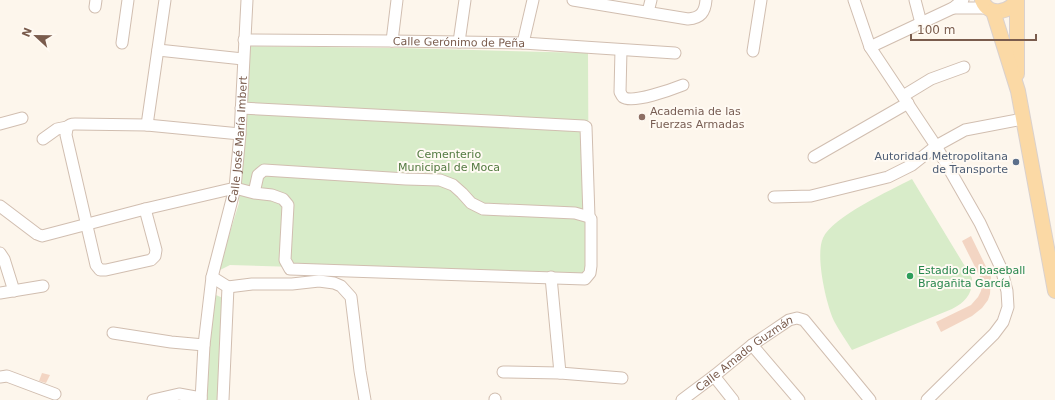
<svg xmlns="http://www.w3.org/2000/svg" width="1055" height="400" viewBox="0 0 1055 400" font-family="'DejaVu Sans',sans-serif">
	<style>
		.green { fill: #d8ecc9 }
		.building { fill: #f3d5c3 }
		.lines { fill: none; stroke-linecap: round; stroke-linejoin: round }
		.minor-casing { stroke: #d1beb0; stroke-width: 13 }
		.major-casing { stroke: #dad1cd; stroke-width: 16 }
		.minor { stroke: #fff; stroke-width: 11 }
		.major { stroke: #fbd9a5; stroke-width: 14 }
		.education-dot { fill: #8d6e63; stroke: #fffaf3; stroke-width: 1.5 }
		.service-dot { fill: #5c6f8a; stroke: #fffaf3; stroke-width: 1.5 }
		.leisure-dot { fill: #2e9e5b; stroke: #fffaf3; stroke-width: 1.5 }
		.labels { text-anchor: middle; dominant-baseline: central; stroke-width: 4; stroke-linejoin: round; paint-order: stroke }
		.street-label { font-size: 11px; fill: #7a5c4d; stroke: #fffaf3 }
		.education-label { font-size: 11px; fill: #785e54; stroke: #fffaf3; text-anchor: start }
		.park-label { font-size: 11px; fill: #537a41; stroke: #fffaf3 }
		.service-label { font-size: 11px; fill: #4e5e75; stroke: #fffaf3; text-anchor: end }
		.leisure-label { font-size: 11px; fill: #27864d; stroke: #fffaf3; text-anchor: start }
	</style>
	<rect width="100%" height="100%" fill="#fdf6ec"/>
	<g class="green">
		<path d="M244 46 399 48 588 53 589 276 230 265 218 271 239 203Z"/>
		<path d="M912 179 972 278C973 294 965 302 952 309L852 350C846 340 839 331 834 321 826 304 815 255 823 238 832 217 891 190 912 179Z"/>
		<path d="M211 293 223 298 218 400H206Z"/>
	</g>
	<g class="building">
		<path d="M971 236 991 277 990 294 988 300 982 308 972 316 941 332 936 322 971 305 978 297 981 291 982 285 981 279 962 241Z"/>
		<path d="M42 373 50 375 46 383 39 381Z"/>
	</g>
	<g class="lines">
		<g class="minor-casing">
			<g id="minor">
				<path d="M573 0 688 19C701 18 705 12 706 0"/>
				<path d="M854 0 870 47 936 146 980 223 1001 268 1007 291 1008 307 1003 322 994 334 927 400"/>
				<path d="M915 0 921 23"/>
				<path d="M95 7 96 0"/>
				<path d="M953 8H988"/>
				<path d="M648 12 651 0"/>
				<path id="s1" d="M244 40 392 41 523 43 675 53"/>
				<path d="M392 41 397 0"/>
				<path d="M459 42 465 0"/>
				<path d="M122 43 128 0"/>
				<path d="M523 43 533 0"/>
				<path d="M870 47 953 8 963 0"/>
				<path d="M158 50 243 59"/>
				<path d="M621 50 620 92C621 94 622 96 623 97 632 104 673 89 683 85"/>
				<path d="M753 51 761 0"/>
				<path d="M903 96 931 79 964 67"/>
				<path d="M241 108 584 126 586 127 589 217"/>
				<path d="M0 124 22 118"/>
				<path d="M147 125 165 0"/>
				<path d="M43 139 57 129 67 127"/>
				<path d="M814 157 908 103"/>
				<path d="M774 197 811 196 888 177 912 165 936 146 965 130 1023 119"/>
				<path d="M0 206 37 234 42 236 145 209 235 188 254 193 272 195 283 199 288 205 285 260 290 269 585 279 590 273 591 266V219L589 217 575 213 483 209 471 203 462 193 453 185 440 180 406 179 264 170 258 175 254 193"/>
				<path d="M145 209 156 250 155 256 151 260 106 270H100L96 265 66 135C67 128 67 124 75 124L147 125 240 134"/>
				<path d="M0 253 4 259 14 291"/>
				<path d="M212 277 228 287 223 400"/>
				<path d="M551 277 560 373 622 378"/>
				<path d="M228 287 252 284H292L319 281 334 283 341 286 351 297 360 371 365 400"/>
				<path d="M0 293 43 286"/>
				<path d="M113 333 171 342 204 345"/>
				<path d="M752 345 799 400"/>
				<path d="M503 372 560 373"/>
				<path d="M714 376 733 400"/>
				<path d="M0 377 7 376 55 394"/>
				<path d="M495 399V400"/>
				<path d="M153 400 179 394 201 398"/>
				<path id="s2" d="M201 400 204 345 212 277 235 188 240 134 247 0"/>
				<path id="s3" d="M682 400 714 376 752 345 789 320 797 318 804 320 870 400"/>
			</g>
		</g>
		<g class="major-casing">
			<g id="major">
				<path d="M982 0C989 17 1008 13 1017 0"/>
				<path d="M1017 0V74"/>
				<path d="M993 11 1018 91 1055 291"/>
			</g>
		</g>
		<use href="#minor" class="minor"/>
		<use href="#major" class="major"/>
	</g>
	<circle class="education-dot" cx="642" cy="117" r="4"/>
	<circle class="service-dot" cx="1016" cy="162" r="4"/>
	<circle class="leisure-dot" cx="910" cy="276" r="4"/>
	<g class="labels">
		<g class="street-label">
			<text stroke="none"><textPath href="#s1" startOffset="215">Calle Gerónimo de Peña</textPath></text>
			<text stroke="none"><textPath href="#s2" startOffset="264">Calle José María Imbert</textPath></text>
			<text stroke="none"><textPath href="#s3" startOffset="78">Calle Amado Guzmán</textPath></text>
		</g>
		<g class="education-label">
			<text x="650" y="111">Academia de las<tspan x="650" dy="13">Fuerzas Armadas</tspan></text>
		</g>
		<g class="park-label">
			<text x="449" y="154">Cementerio<tspan x="449" dy="13">Municipal de Moca</tspan></text>
		</g>
		<g class="service-label">
			<text x="1008" y="156">Autoridad Metropolitana<tspan x="1008" dy="13">de Transporte</tspan></text>
		</g>
		<g class="leisure-label">
			<text x="918" y="270">Estadio de baseball<tspan x="918" dy="13">Bragañita García</tspan></text>
		</g>
	</g>
	<g transform="translate(36 36) rotate(292)" stroke="#fffaf3" stroke-width="3" paint-order="stroke">
	<path d="M0-3L7 15L0 10L-7 15Z" fill="#7a5c4d"/>
	<text y="-6" font-size="11" font-weight="bold" text-anchor="middle" fill="#7a5c4d">N</text>
	</g>
	<path d="M911 34v6h125v-6" fill="none" stroke="#7a5c4d" stroke-width="2"/>
	<text x="917" y="34" font-size="12" fill="#7a5c4d" stroke="#fffaf3" stroke-width="3" paint-order="stroke">100 m</text>
</svg>
